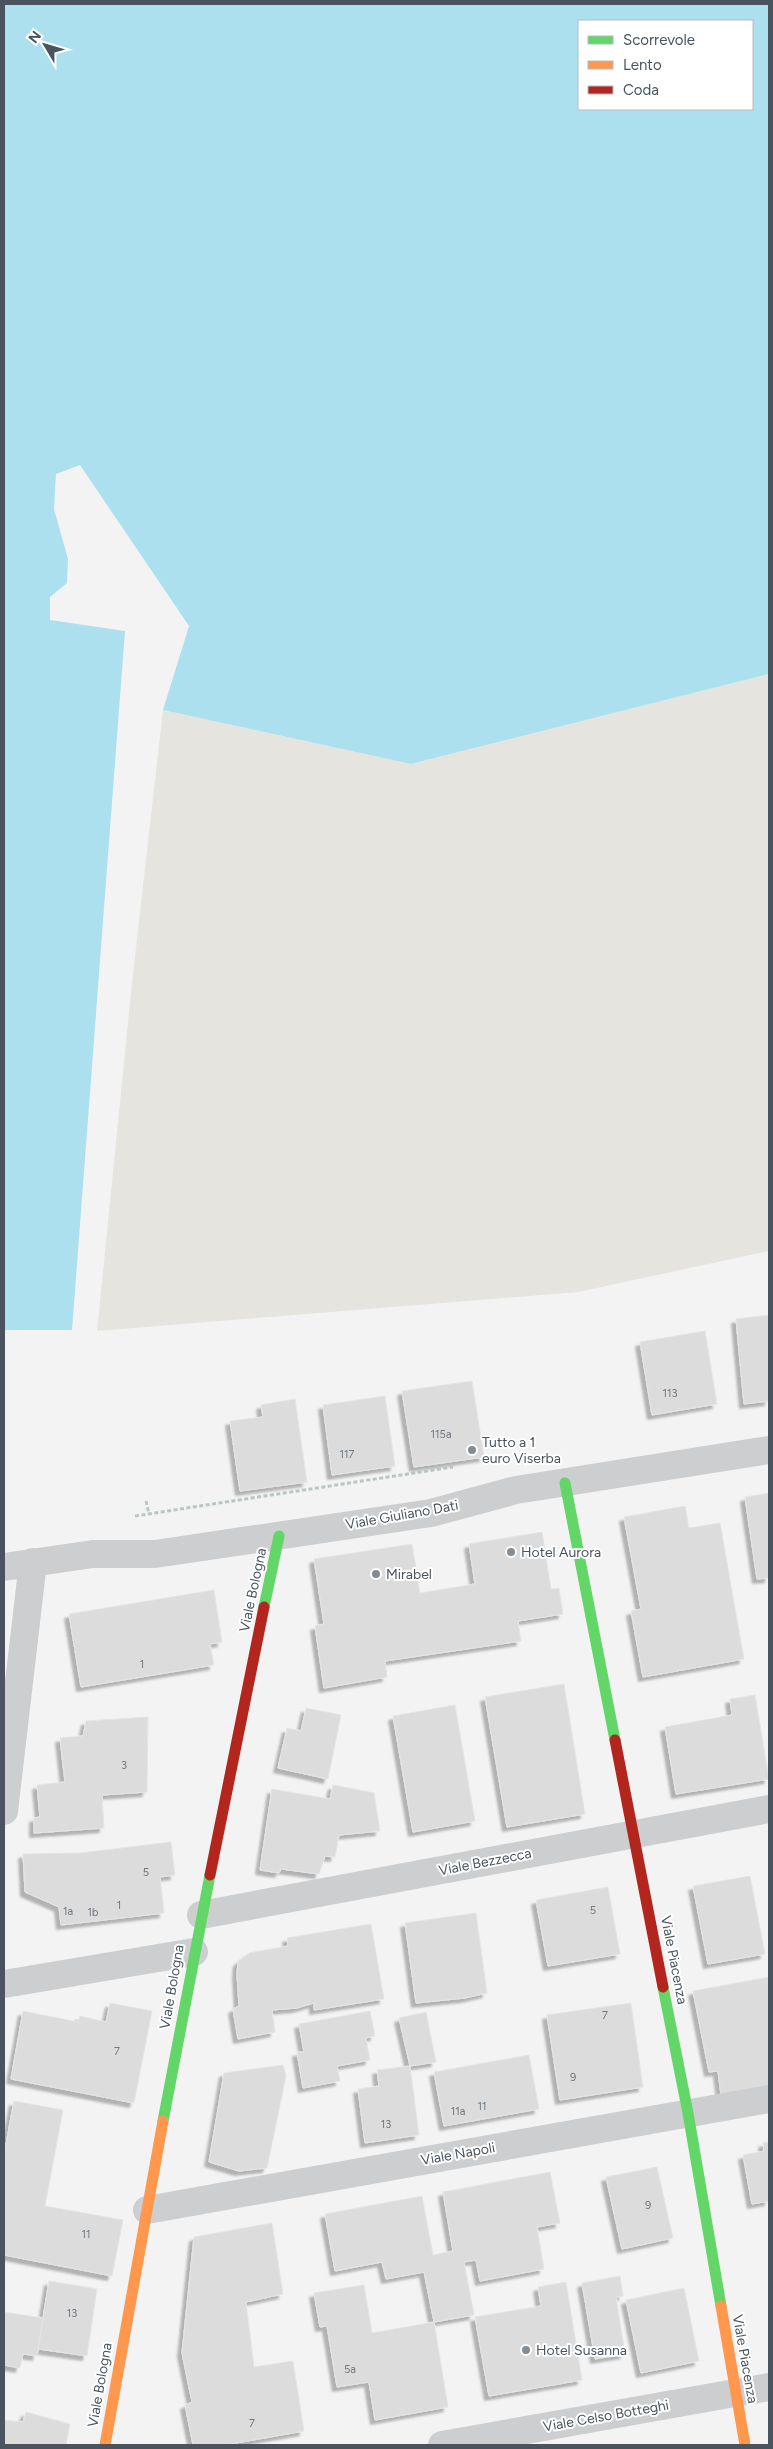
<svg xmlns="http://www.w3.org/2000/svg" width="773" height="2449" viewBox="0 0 773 2449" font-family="Figtree,sans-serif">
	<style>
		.sand { fill: #e6e4df }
		.water { fill: #ace0ef; fill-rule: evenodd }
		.building { fill: #dcdcdd; stroke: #e4e5e6; filter: url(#shadow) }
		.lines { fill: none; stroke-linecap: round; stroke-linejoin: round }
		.path { stroke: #bac6c3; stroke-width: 3; stroke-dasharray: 4 2.5; stroke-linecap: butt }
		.street { stroke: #ccced0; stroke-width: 28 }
		.fast { stroke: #63d668; stroke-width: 11 }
		.slow { stroke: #ff974d; stroke-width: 11 }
		.jam { stroke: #b3261e; stroke-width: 11 }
		.poi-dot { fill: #848c93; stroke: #fff; stroke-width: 2 }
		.labels { text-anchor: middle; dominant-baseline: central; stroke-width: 4; stroke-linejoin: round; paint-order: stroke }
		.number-label { font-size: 11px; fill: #6e777f }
		.poi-label { font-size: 14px; fill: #49545f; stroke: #fff; text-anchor: start }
		.street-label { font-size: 14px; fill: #49545f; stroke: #fff }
	</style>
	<defs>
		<filter id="shadow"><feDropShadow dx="-4.5" dy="4.5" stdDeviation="1" flood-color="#0004"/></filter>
	</defs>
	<rect width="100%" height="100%" fill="#f3f3f3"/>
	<path class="sand" d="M769 674V1251L578 1292 97 1331 132 983 163 710 411 764Z"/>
	<path class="water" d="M4 4H769V674L411 764 163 710 189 626 80 465 56 474 54 509 68 559 67 583 50 597V620L125 631 72 1330H4ZM579 21H752V109H579Z"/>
	<g class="building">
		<path d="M769 1315V1401L744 1404 736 1319Z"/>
		<path d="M705 1331 717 1404 652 1415 640 1342Z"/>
		<path d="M472 1381 484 1457 414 1467 402 1391Z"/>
		<path d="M385 1396 395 1466 332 1475 323 1405Z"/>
		<path d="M295 1399 307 1482 240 1491 230 1421 263 1417 261 1405Z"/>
		<path d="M769 1493V1578L757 1579 745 1497Z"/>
		<path d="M685 1506 689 1528 720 1523 744 1659 643 1677 631 1611 641 1609 624 1517Z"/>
		<path d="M542 1532 551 1589 559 1588 563 1614 518 1621 521 1641 385 1661 387 1677 324 1688 315 1626 324 1624 314 1559 412 1544 420 1593 475 1584 469 1544Z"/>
		<path d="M214 1590 222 1642 210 1644 214 1665 81 1687 69 1614Z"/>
		<path d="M564 1684 585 1814 507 1827 485 1697Z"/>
		<path d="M755 1695 769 1779 676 1794 665 1727 732 1715 730 1699Z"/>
		<path d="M455 1705 475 1821 413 1832 393 1716Z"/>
		<path d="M306 1708 341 1715 328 1779 278 1768 287 1728 301 1731Z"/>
		<path d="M148 1717 147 1792 102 1795 104 1828 34 1833V1818L40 1817 37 1785 65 1782 60 1738 83 1736 86 1721Z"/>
		<path d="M333 1785 374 1793 380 1831 339 1835 335 1857 325 1856 319 1874 281 1869 279 1873 260 1870 272 1789 330 1799Z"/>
		<path d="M171 1842 175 1875 160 1877 164 1913 61 1925 59 1907 25 1892 23 1854 80 1853Z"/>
		<path d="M750 1876 765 1954 708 1964 693 1886Z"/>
		<path d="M608 1887 620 1954 548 1966 536 1900Z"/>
		<path d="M476 1913 487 1993 465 1998 416 2003 405 1923Z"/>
		<path d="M371 1924 384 1999 314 2010V2003L297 2008 272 2010 275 2032 238 2039 233 2009 239 2006 237 1974 238 1962 249 1953 288 1946 287 1938Z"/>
		<path d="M769 1977V2086L721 2095 718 2071 709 2072 693 1991Z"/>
		<path d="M110 2003 152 2011 134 2103 11 2079 23 2011 78 2022 80 2016 106 2022Z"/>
		<path d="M631 2003 643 2087 560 2100 547 2015Z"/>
		<path d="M370 2011 375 2036 366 2038 370 2060 337 2066 340 2081 303 2088 297 2052H304L299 2024Z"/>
		<path d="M426 2012 436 2062 410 2066 399 2018Z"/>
		<path d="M529 2055 539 2109 444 2126 434 2072Z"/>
		<path d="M283 2065 286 2076 267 2168 239 2171 209 2162 224 2073Z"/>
		<path d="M410 2066 419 2135 365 2143 358 2089 379 2086 377 2070Z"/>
		<path d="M14 2101 63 2110 45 2206 123 2220 112 2276 4 2255V2155Z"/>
		<path d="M769 2142V2201L752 2204 743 2155 764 2151 763 2143Z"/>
		<path d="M657 2167 673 2238 622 2249 606 2177Z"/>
		<path d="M550 2172 560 2223 537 2227 544 2269 480 2281 476 2260 464 2262 474 2315 434 2322 424 2272 386 2279 382 2262 335 2271 325 2214 422 2196 433 2255 453 2251 443 2192Z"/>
		<path d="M272 2223 283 2294 246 2302 254 2367 293 2361 304 2431 225 2445H193L185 2405 192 2402 182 2353 194 2237Z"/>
		<path d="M620 2276 623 2296 616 2297 625 2354 595 2359 582 2283Z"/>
		<path d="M49 2281 97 2289 87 2356 38 2349Z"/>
		<path d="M566 2282 582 2380 489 2396 475 2317 541 2306 538 2287Z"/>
		<path d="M364 2285 372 2333 434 2322 448 2407 375 2420 369 2382 337 2387 327 2326 320 2327 314 2293Z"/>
		<path d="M684 2288 699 2361 641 2373 626 2300Z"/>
		<path d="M4 2312 43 2318 37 2356 23 2354 20 2368 4 2365Z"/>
		<path d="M26 2412 70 2424 66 2445H4V2420L23 2422Z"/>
	</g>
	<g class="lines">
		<g class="path">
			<path d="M146 1501 149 1514"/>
			<path d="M135 1516 453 1467"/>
		</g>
		<g class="street">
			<path d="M4 1567 93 1554H155L431 1513 516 1490 769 1450"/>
			<path d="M4 1811 33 1562"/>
			<path d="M201 1915 769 1809"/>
			<path d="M4 1984 194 1952"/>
			<path d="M147 2210 769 2099"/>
			<path d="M442 2445 769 2387"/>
		</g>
		<g class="fast">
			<path d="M565 1483 615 1740"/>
			<path d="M264 1607 279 1536"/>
			<path d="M663 1987 688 2113 721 2306"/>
			<path d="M163 2121 210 1875"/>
		</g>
		<g class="slow">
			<path d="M721 2306 745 2445"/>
			<path d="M105 2445 163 2121"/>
		</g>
		<g class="jam">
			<path d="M615 1740 663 1987"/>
			<path d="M210 1875 264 1607"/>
		</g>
	</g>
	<g class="poi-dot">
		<circle cx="472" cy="1450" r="5"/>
		<circle cx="511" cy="1552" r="5"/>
		<circle cx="376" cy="1574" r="5"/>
		<circle cx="526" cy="2350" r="5"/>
	</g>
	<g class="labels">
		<g class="number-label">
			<text x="670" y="1393">113</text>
			<text x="441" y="1434">115a</text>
			<text x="347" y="1454">117</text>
			<text x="142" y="1664">1</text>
			<text x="124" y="1765">3</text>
			<text x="146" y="1872">5</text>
			<text x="119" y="1905">1</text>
			<text x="593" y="1910">5</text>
			<text x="68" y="1911">1a</text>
			<text x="93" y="1912">1b</text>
			<text x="605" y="2015">7</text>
			<text x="117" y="2051">7</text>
			<text x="573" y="2077">9</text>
			<text x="482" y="2106">11</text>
			<text x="458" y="2111">11a</text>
			<text x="386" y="2124">13</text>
			<text x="648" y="2205">9</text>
			<text x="86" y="2234">11</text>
			<text x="72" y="2313">13</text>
			<text x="350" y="2369">5a</text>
			<text x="252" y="2423">7</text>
		</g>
		<g class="poi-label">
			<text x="482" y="1442">Tutto a 1<tspan x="482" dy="16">euro Viserba</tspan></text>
			<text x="521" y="1552">Hotel Aurora</text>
			<text x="386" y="1574">Mirabel</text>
			<text x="536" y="2350">Hotel Susanna</text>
		</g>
		<g class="street-label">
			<text transform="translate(402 1515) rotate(-10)">Viale Giuliano Dati</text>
			<text transform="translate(253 1590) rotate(-78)">Viale Bologna</text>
			<text transform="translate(485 1862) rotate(-11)">Viale Bezzecca</text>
			<text transform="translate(674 1960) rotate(79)">Viale Piacenza</text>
			<text transform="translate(172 1987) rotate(-80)">Viale Bologna</text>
			<text transform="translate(458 2154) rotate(-10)">Viale Napoli</text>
			<text transform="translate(745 2359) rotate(80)">Viale Piacenza</text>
			<text transform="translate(100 2385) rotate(-80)">Viale Bologna</text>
			<text transform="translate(606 2416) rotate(-10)">Viale Celso Botteghi</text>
		</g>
	</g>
	<rect width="773" height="2449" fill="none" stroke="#49545f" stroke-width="10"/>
	<rect x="578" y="20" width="175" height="90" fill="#ffffff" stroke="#b6bbbf"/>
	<rect x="588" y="36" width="25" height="8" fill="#63d668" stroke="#b6bbbf"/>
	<text x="623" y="45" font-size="15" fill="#49545f">Scorrevole</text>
	<rect x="588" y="61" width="25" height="8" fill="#ff974d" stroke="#b6bbbf"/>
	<text x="623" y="70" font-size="15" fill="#49545f">Lento</text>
	<rect x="588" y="86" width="25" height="8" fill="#b3261e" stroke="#b6bbbf"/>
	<text x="623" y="95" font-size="15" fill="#49545f">Coda</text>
	<g transform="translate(45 45) rotate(308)" stroke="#ffffff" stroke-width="4" paint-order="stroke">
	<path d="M0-4L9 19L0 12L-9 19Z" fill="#49545f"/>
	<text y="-8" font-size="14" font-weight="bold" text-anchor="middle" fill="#49545f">N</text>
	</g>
</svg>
